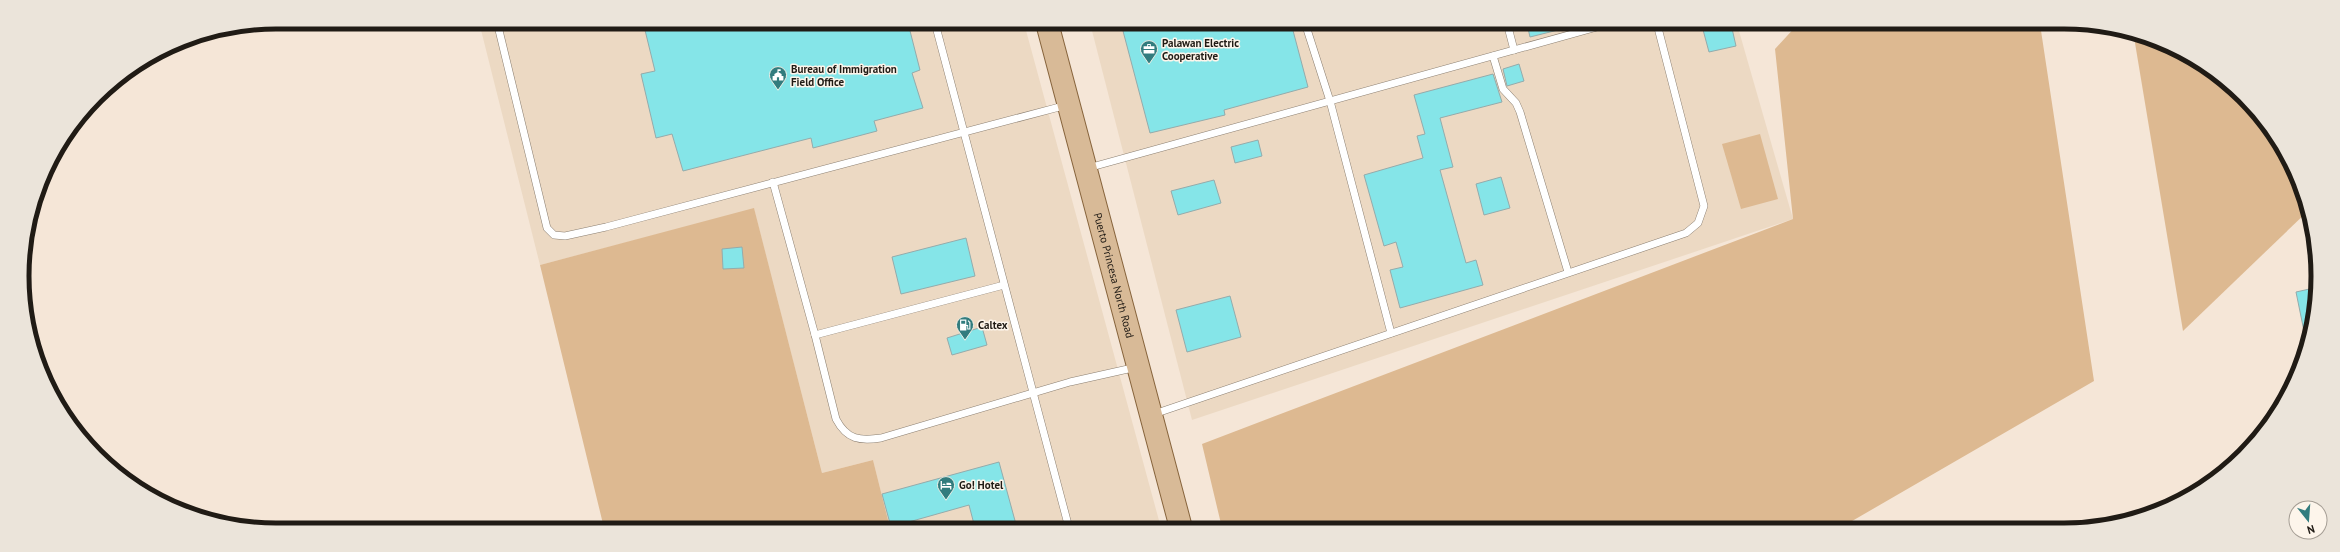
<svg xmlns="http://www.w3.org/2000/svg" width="2340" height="552" viewBox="0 0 2340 552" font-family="'PT Sans',sans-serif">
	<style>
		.built { fill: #ecd9c3 }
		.green { fill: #ddb991 }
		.building { fill: #85e5e8; stroke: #94abab }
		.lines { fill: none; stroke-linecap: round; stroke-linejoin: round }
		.service-casing { stroke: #8b7f71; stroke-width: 8 }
		.primary-casing { stroke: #87643c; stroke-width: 24 }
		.service { stroke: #fff; stroke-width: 7 }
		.primary { stroke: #d8ba97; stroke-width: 22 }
		.labels { text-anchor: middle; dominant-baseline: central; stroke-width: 3; stroke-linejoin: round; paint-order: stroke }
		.poi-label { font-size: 11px; font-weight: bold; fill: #201b15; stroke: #fdf5eb; text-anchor: start }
		.street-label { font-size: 11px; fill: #201b15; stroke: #fdf5eb }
		.rim { fill: none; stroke: #201b15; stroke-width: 5 }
	</style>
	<rect width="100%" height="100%" fill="#f5e6d7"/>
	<g class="built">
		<path d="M479 22 1024 23 1161 528H890L873 460 822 473 754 209 540 265Z"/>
		<path d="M1090 23 1737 24 1793 219 1192 420Z"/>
	</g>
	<g class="green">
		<path d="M1798 24H2040L2094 381 1840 528H1222L1202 444 1793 219 1775 49Z"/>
		<path d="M2134 37 2191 56 2266 122 2309 210 2183 331Z"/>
		<path d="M1760 134 1778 199 1741 209 1722 144Z"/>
		<path d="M754 208 822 473 873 460 890 528H604L540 265Z"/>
	</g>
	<g class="building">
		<path d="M643 22 908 23 920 70 912 73 923 108 874 121 877 131 813 148 811 138 683 171 672 134 656 138 641 74 655 71Z"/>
		<path d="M1153 23H1291L1308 87 1224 110 1225 115 1150 133 1123 31Z"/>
		<path d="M1527 24H1566V28L1530 37Z"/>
		<path d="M1713 24H1731L1736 46 1709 52 1702 26Z"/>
		<path d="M1519 64 1524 81 1507 86 1503 69Z"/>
		<path d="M1493 74 1502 102 1440 118 1453 167 1440 170 1466 263 1476 260 1483 285 1400 308 1390 270 1403 267 1396 242 1384 246 1364 175 1423 158 1417 136 1425 134 1414 95Z"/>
		<path d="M1258 140 1262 156 1235 163 1231 147Z"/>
		<path d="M1501 177 1510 208 1484 215 1476 184Z"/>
		<path d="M1214 180 1221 203 1178 215 1171 191Z"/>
		<path d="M966 238 975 276 901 294 892 257Z"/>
		<path d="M742 247 744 268 723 269 722 249Z"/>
		<path d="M2314 288 2316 309 2306 341 2296 292Z"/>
		<path d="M1230 296 1241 337 1187 352 1176 310Z"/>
		<path d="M982 327 987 345 952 355 947 338Z"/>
		<path d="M999 462 1017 528H975L969 505 891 527 882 494Z"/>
	</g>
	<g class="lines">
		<g class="service-casing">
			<g id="service">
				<path d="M497 22 547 228 554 235 565 236 606 227 1067 105"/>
				<path d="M935 23 1069 528"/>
				<path d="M1305 23 1330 101 1391 333"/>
				<path d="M1507 23 1514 50"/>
				<path d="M1493 56 1503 89 1516 103 1520 112 1568 272"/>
				<path d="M1088 168 1608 24"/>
				<path d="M773 182 815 335 836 419C847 440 860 441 881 438L1070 382 1137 367"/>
				<path d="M815 335 1004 285"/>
				<path d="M1154 414 1686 233 1698 223 1704 206 1657 24"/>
			</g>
		</g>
		<g class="primary-casing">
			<g id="primary">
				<path id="s1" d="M1047 23 1181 528"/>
			</g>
		</g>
		<use href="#service" class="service"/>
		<use href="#primary" class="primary"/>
	</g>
	<defs>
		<g id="office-pin" transform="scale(0.9)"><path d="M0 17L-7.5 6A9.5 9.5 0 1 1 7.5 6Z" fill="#327c7e" stroke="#fdf5eb"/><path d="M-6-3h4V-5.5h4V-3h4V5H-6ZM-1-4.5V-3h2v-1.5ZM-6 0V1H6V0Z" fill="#fff"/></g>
		<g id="civic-pin" transform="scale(0.9)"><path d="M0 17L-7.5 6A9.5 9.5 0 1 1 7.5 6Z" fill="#327c7e" stroke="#fdf5eb"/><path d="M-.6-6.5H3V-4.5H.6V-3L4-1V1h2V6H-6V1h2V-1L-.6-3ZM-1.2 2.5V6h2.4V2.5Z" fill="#fff"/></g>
		<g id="fuel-pin" transform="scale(0.9)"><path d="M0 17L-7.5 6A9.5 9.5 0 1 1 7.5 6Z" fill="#327c7e" stroke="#fdf5eb"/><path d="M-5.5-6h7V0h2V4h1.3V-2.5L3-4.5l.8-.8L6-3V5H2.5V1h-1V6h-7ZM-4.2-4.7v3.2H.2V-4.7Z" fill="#fff"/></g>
		<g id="hotel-pin" transform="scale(0.9)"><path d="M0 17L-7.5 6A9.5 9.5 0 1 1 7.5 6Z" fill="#327c7e" stroke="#fdf5eb"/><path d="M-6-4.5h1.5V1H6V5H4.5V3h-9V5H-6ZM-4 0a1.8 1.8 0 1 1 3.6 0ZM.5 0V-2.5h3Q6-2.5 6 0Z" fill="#fff"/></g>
	</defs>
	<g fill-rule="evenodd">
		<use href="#office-pin" x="1149" y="49"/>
		<use href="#civic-pin" x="778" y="75"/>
		<use href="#fuel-pin" x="965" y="325"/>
		<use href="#hotel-pin" x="946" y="485"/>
	</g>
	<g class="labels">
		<g class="poi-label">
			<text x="1162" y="43">Palawan Electric<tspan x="1162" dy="13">Cooperative</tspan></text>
			<text x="791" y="69">Bureau of Immigration<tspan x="791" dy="13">Field Office</tspan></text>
			<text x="978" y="325">Caltex</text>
			<text x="959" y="485">Go! Hotel</text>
		</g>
		<g class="street-label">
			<text stroke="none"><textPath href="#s1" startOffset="261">Puerto Princesa North Road</textPath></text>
		</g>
	</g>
	<path d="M0 0H2340V552H0ZM276 29H2064A247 247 0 0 1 2311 276V276A247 247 0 0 1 2064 523H276A247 247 0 0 1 29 276V276A247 247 0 0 1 276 29Z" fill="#ebe4da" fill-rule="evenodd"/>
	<path class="rim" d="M276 29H2064A247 247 0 0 1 2311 276V276A247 247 0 0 1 2064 523H276A247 247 0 0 1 29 276V276A247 247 0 0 1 276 29Z"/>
	<g transform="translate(2308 520) rotate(163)"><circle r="19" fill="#fdf5eb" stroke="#a59e95"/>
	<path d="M0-3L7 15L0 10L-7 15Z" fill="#327c7e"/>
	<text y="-6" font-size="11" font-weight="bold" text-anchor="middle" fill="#201b15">N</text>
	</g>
</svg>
